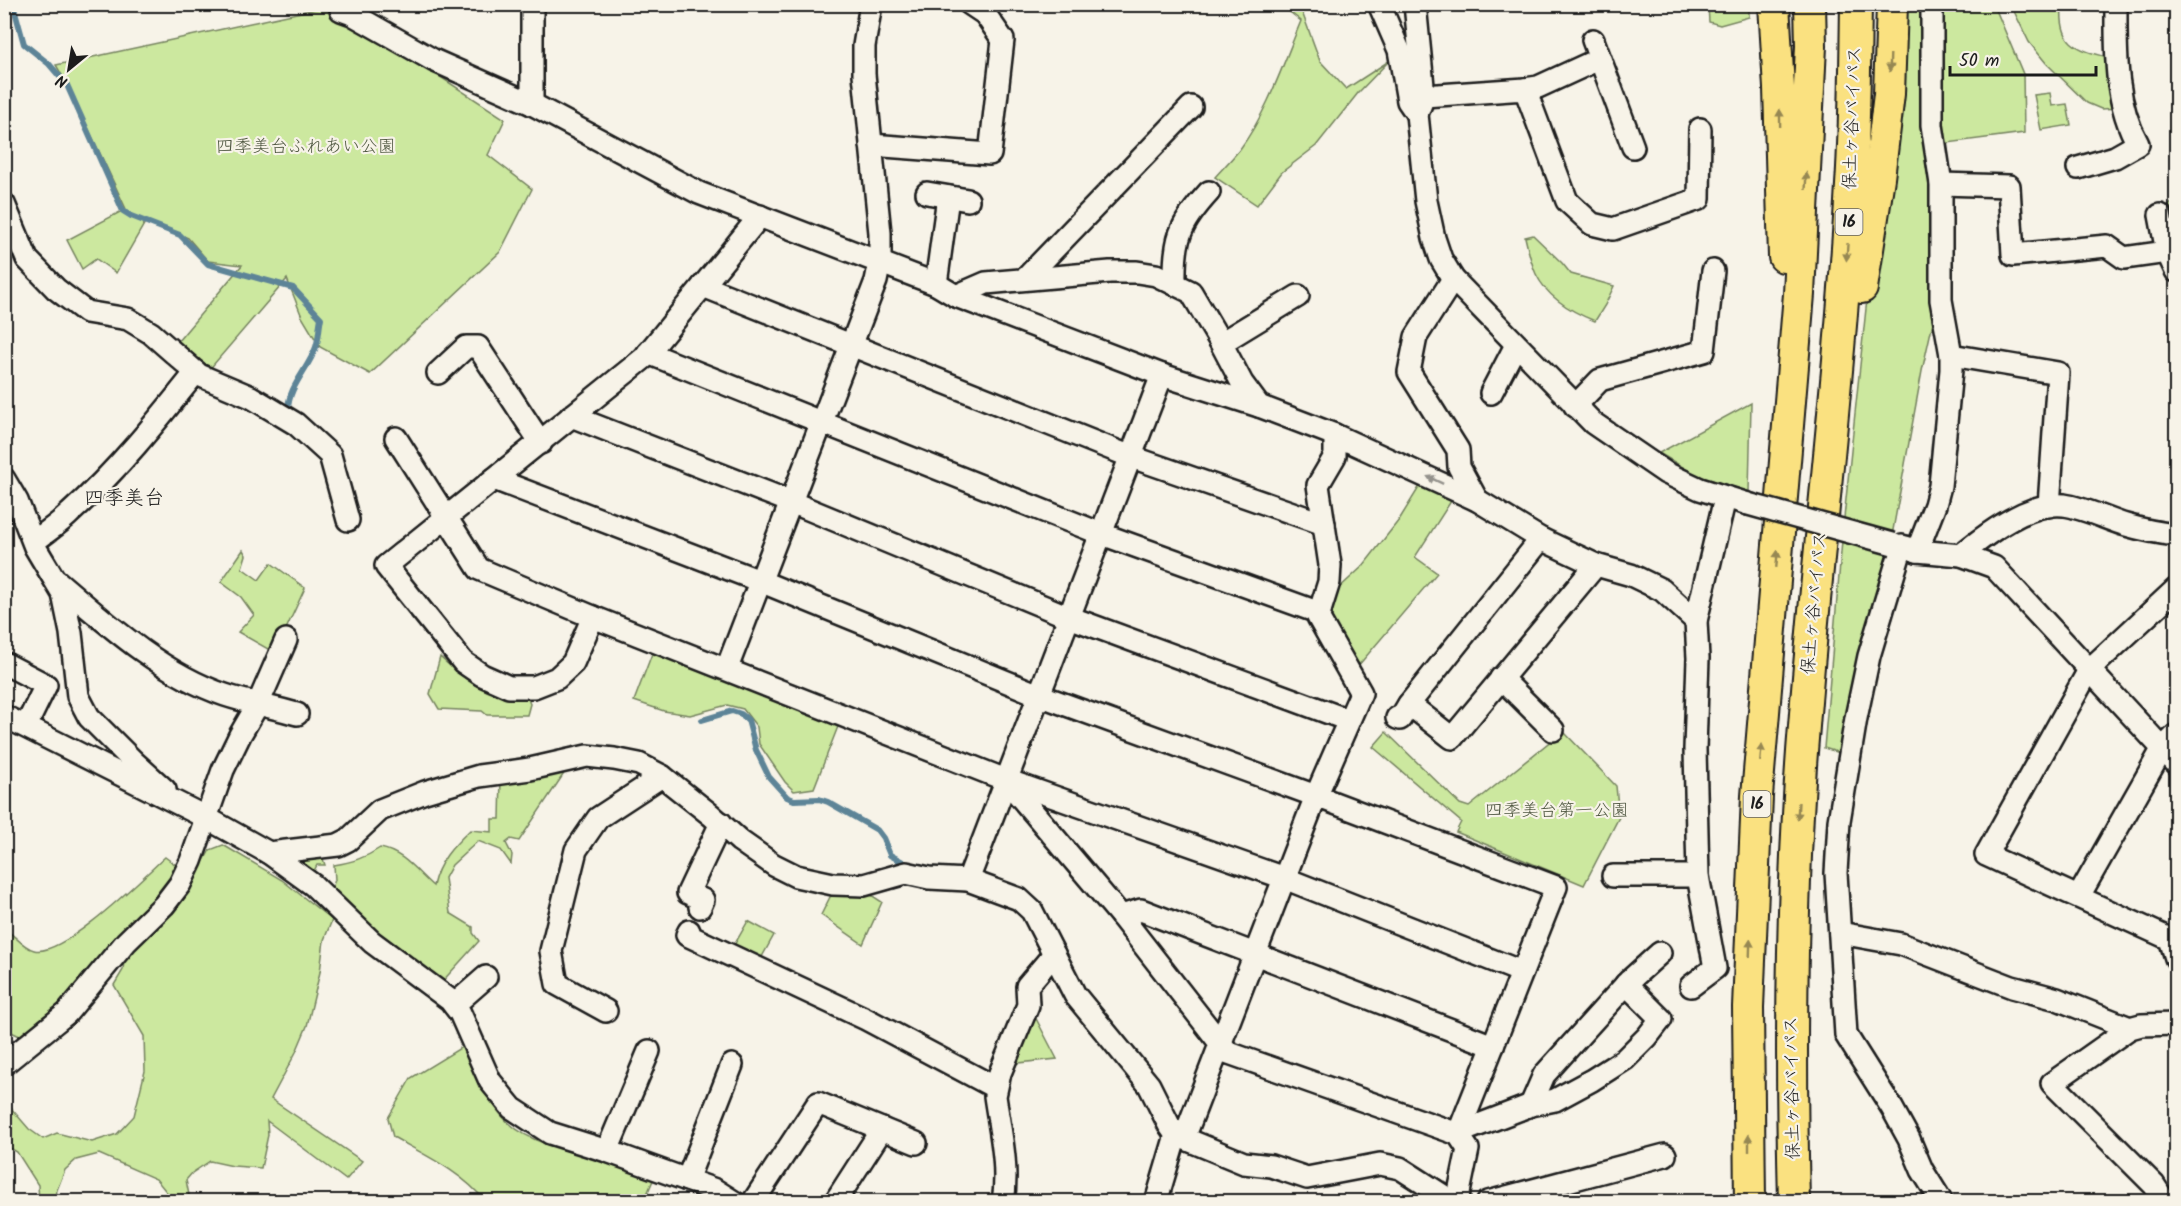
<svg xmlns="http://www.w3.org/2000/svg" width="2181" height="1206" viewBox="0 0 2181 1206" font-family="Kalam,'Klee One',sans-serif">
	<style>
		.green { fill: #cce89f; stroke: #74825e; stroke-width: 1.5 }
		.lines { fill: none; stroke-linecap: round; stroke-linejoin: round }
		.stream { stroke: #5d8497; stroke-width: 6 }
		.minor-casing { stroke: #1c1c1c; stroke-width: 26 }
		.highway-casing { stroke: #1c1c1c; stroke-width: 34 }
		.minor { stroke: #f7f3e8; stroke-width: 21 }
		.highway { stroke: #fae180; stroke-width: 30 }
		.minor-bridge-casing { stroke: #1c1c1c; stroke-width: 26; stroke-linecap: butt }
		.minor-bridge { stroke: #f7f3e8; stroke-width: 21 }
		.oneway { fill: #968853 }
		.oneway2 { fill: #94928c }
		.labels { text-anchor: middle; dominant-baseline: central; stroke-width: 4.5; stroke-linejoin: round; paint-order: stroke }
		.shield { fill: #f7f3e8; stroke: #5e5c59; stroke-width: 1.5 }
		.shield-label { font-size: 16px; font-weight: bold; fill: #1c1c1c }
		.street-label { font-size: 18px; fill: #1c1c1c; stroke: #f7f3e8 }
		.park-label { font-size: 18px; fill: #515943; stroke: #f7f3e8 }
		.neighbourhood-label { font-size: 20px; fill: #1c1c1c; stroke: #f7f3e8 }
	</style>
	<rect width="100%" height="100%" fill="#f7f3e8"/>
	<filter id="ink" filterUnits="userSpaceOnUse"><feTurbulence type="fractalNoise" baseFrequency=".0167" numOctaves="2"/><feDisplacementMap in="SourceGraphic" scale="12" xChannelSelector="R" yChannelSelector="G"/><feConvolveMatrix kernelMatrix="1 2 1 2 8 2 1 2 1" color-interpolation-filters="sRGB"/></filter>
	<g filter="url(#ink)">
		<g class="green">
			<path d="M1281 5H1309L1302 12 1320 61 1346 89 1389 61 1358 93 1316 146 1282 172 1257 205 1215 177C1223 168 1232 159 1240 149 1268 111 1283 64 1301 21Z"/>
			<path d="M1708 5H1749V17L1720 25 1709 22Z"/>
			<path d="M1908 5H1923L1925 125 1931 194 1935 313 1922 371 1889 552 1840 753 1824 748 1844 518 1869 280 1900 107Z"/>
			<path d="M1938 5H1994L2023 74 2024 133 1940 144Z"/>
			<path d="M2011 5H2062C2059 43 2074 49 2108 57L2119 108 2101 109 2087 103 2046 63 2029 42Z"/>
			<path d="M320 8 344 14 505 119 488 155 532 189 500 252 370 374 320 347 302 317 287 279 208 371 178 341 242 265 208 261 188 238 146 221 116 273 96 259 82 269 67 240 126 209 70 89 56 65Z"/>
			<path d="M2050 93 2052 106 2067 104 2071 125 2041 130 2034 95Z"/>
			<path d="M2176 200V223L2171 229 2166 227 2162 205H2169Z"/>
			<path d="M1533 235 1562 263 1571 274 1614 286 1605 305 1595 321C1572 312 1547 297 1536 274 1531 263 1528 250 1525 237Z"/>
			<path d="M1751 403 1749 492 1696 475 1659 453Z"/>
			<path d="M1423 481 1453 498 1415 557 1437 573 1358 666 1329 619 1337 590 1363 566 1399 520Z"/>
			<path d="M243 550 246 555 242 568 259 580 271 563 305 588 275 653 238 632 254 615 241 597 221 582Z"/>
			<path d="M653 651 839 724 814 788 794 791 785 782 759 744 757 727 743 709 727 705 690 715 664 711 634 701Z"/>
			<path d="M440 657C468 682 487 699 528 699L530 704 527 715H487L482 711 439 709 430 694Z"/>
			<path d="M1563 731 1616 786 1619 817 1584 885 1456 832 1461 822 1373 747 1386 732 1460 804 1469 807Z"/>
			<path d="M569 766 519 841 511 839 506 843 512 855 511 864 501 850 478 841 452 865 445 878 450 913 473 927V933L479 941 440 984 387 945 330 893 335 880 334 865C352 862 365 858 380 848 403 852 416 871 433 886 438 862 453 846 470 830L492 832V819H500L501 778Z"/>
			<path d="M223 845 282 880 332 920 324 940 320 972 307 1026 296 1052 271 1099 362 1161 346 1180 267 1121 268 1135 261 1168 233 1166 210 1161 192 1173 186 1180 189 1195 187 1201H170L169 1195 156 1179 99 1154 76 1160 65 1170 57 1190 55 1201H39L38 1185 17 1152 5 1145 4 1100 29 1129 43 1139 57 1133 92 1142 117 1134 134 1116 145 1071 144 1036 114 985 123 970 125 953 181 902 210 850Z"/>
			<path d="M290 855 322 856 325 865H317L311 877Z"/>
			<path d="M165 857 176 865 161 895 64 1009 28 1040 5 1029 4 928C13 934 24 948 34 950 62 958 143 877 165 857Z"/>
			<path d="M834 889 865 891 882 902 863 944 821 915Z"/>
			<path d="M748 921 774 935 758 964 732 949Z"/>
			<path d="M1031 1009 1057 1059 1018 1063 1008 1071Z"/>
			<path d="M465 1045C475 1067 484 1091 498 1111 524 1147 572 1149 610 1161 625 1166 639 1172 654 1178L644 1201H485C462 1172 425 1155 393 1137L388 1118 411 1078Z"/>
		</g>
		<g class="lines">
			<g class="stream">
				<path d="M13 4 24 44 49 64 67 85 123 211 131 216 180 235 208 264 293 288 321 318C319 327 319 338 316 347 309 368 288 387 288 410"/>
				<path d="M702 720 732 711 741 714 748 720 756 750 769 777 787 797 794 800 819 799 828 802 877 830 883 838 890 855 910 866"/>
			</g>
			<g class="minor-casing">
				<g id="minor">
					<path d="M341 4V10L352 14 433 60 532 104 699 193 936 284 956 296 1162 375 1259 406"/>
					<path d="M1379 4 1399 50 1408 101 1417 114"/>
					<path d="M1415 4 1424 96 1417 114 1426 201 1434 238 1441 259 1453 279 1593 423 1666 473 1700 489 1748 504"/>
					<path d="M1593 40 1633 147"/>
					<path d="M1525 89 1538 87 1599 59"/>
					<path d="M1424 96 1525 89 1567 201 1592 224 1613 229 1699 199 1700 129"/>
					<path d="M532 104V4"/>
					<path d="M871 145 990 154 1003 40 985 14 970 4"/>
					<path d="M2078 168 2115 157 2138 144C2114 102 2116 51 2116 4"/>
					<path d="M1941 184 2009 186 2013 255 2107 246 2124 258 2167 252"/>
					<path d="M927 193 968 200"/>
					<path d="M4 204 27 259 56 289 86 312 128 319 151 333 199 375 251 397 296 424 330 455 348 520"/>
					<path d="M2160 215 2167 252 2176 271"/>
					<path d="M1025 279 1191 107"/>
					<path d="M1453 279 1416 337 1409 372 1458 450 1459 467 1477 500"/>
					<path d="M936 284 948 197"/>
					<path d="M1175 284C1174 239 1179 225 1209 192"/>
					<path d="M703 286 1129 456 1324 524"/>
					<path d="M956 296 986 283 1110 272H1137L1156 275 1191 292 1221 343 1242 383 1259 406 1335 435 1477 500 1541 539 1596 565 1631 575 1662 590 1696 621"/>
					<path d="M1221 343 1298 296"/>
					<path d="M648 353 1099 533 1320 613"/>
					<path d="M1951 355 2058 373 2049 506"/>
					<path d="M438 373 466 347H478L541 443"/>
					<path d="M1491 393 1516 345"/>
					<path d="M1575 406 1600 380 1704 351 1713 271"/>
					<path d="M571 416 791 502 1069 617 1348 720"/>
					<path d="M396 438 479 569 593 617 1006 780 1284 878 1522 972"/>
					<path d="M4 479 17 501 35 547 63 594 71 633 78 696 89 717 133 761 165 790"/>
					<path d="M494 479 760 581 1039 695 1316 796 1556 887 1458 1134"/>
					<path d="M34 542C46 532 59 524 70 513 117 471 157 421 196 372"/>
					<path d="M1902 546 1869 656 1856 718 1839 821 1836 873 1846 1035 1892 1108 1909 1139 1922 1170 1942 1202"/>
					<path d="M1906 547 1917 551 1961 555 1994 567 2176 763"/>
					<path d="M1917 551 1935 505 1940 486 1951 370V355L1941 300V184L1932 125V4"/>
					<path d="M1961 555C1985 535 2030 501 2064 505 2085 508 2106 519 2126 525 2143 530 2159 533 2176 535"/>
					<path d="M57 581C107 624 162 674 225 695 249 703 273 707 297 714"/>
					<path d="M2176 589 2089 670 1986 855 2170 939 2176 958"/>
					<path d="M593 617 573 663 557 678 534 687H509L482 675 463 662 386 566 644 358 760 216"/>
					<path d="M4 663 46 685 26 726"/>
					<path d="M727 668 876 281 880 262V233L864 74V46L871 4"/>
					<path d="M1501 678 1553 730"/>
					<path d="M1409 704 1541 539"/>
					<path d="M4 716 205 817 269 853 313 885 372 942 450 1000 460 1013 490 1081 512 1108 550 1133 607 1151 715 1190 734 1202"/>
					<path d="M1397 718 1400 719 1409 704 1452 738 1596 565"/>
					<path d="M1006 780 1121 916 1220 1043 1229 1053 1458 1134 1468 1149 1457 1202"/>
					<path d="M269 853 338 845 348 840 380 810 425 792 479 776 530 769 587 756 614 759 639 764 662 776 711 815 740 841 774 865 796 876 833 884 864 885 906 873 929 878 968 880 1019 899 1032 911 1075 995 1149 1085 1169 1125 1176 1135 1244 1163 1271 1166 1307 1178 1380 1164 1400 1168 1453 1202"/>
					<path d="M1613 876H1698"/>
					<path d="M968 880 1162 375"/>
					<path d="M2079 896 2163 748 2176 735"/>
					<path d="M700 907 703 900 688 893 721 823"/>
					<path d="M1121 916 1141 910 1493 1046"/>
					<path d="M689 931 687 935 866 1019 996 1088"/>
					<path d="M1840 933 1901 944 2012 987 2057 999 2130 1028"/>
					<path d="M1691 986 1715 968 1698 876 1695 749 1698 658 1696 621 1725 498"/>
					<path d="M454 1005 486 977"/>
					<path d="M606 1011 557 984 551 951 576 850 598 818 662 776"/>
					<path d="M4 1064 67 1013 126 942 164 905 180 884 191 861 223 770 240 735 258 704 286 640"/>
					<path d="M1531 1105 1544 1075 1629 981 1660 953"/>
					<path d="M1458 1133 1531 1105 1555 1100 1592 1080 1625 1059 1647 1037 1661 1019 1626 984"/>
					<path d="M1184 1138 1316 796 1361 693 1318 617 1329 582 1330 565 1318 485 1335 456V435"/>
					<path d="M607 1151 649 1051"/>
					<path d="M687 1180 732 1065"/>
					<path d="M753 1202 818 1103 916 1143"/>
					<path d="M835 1202 882 1129"/>
					<path d="M1003 1202C1009 1167 1000 1131 995 1096L1000 1073 1028 1005 1027 986 1054 954"/>
					<path d="M1156 1202 1176 1135"/>
					<path d="M1488 1202 1665 1155"/>
					<path d="M2165 1202 2154 1185 2052 1083 2130 1028 2141 1025 2176 1024"/>
				</g>
			</g>
			<g class="highway-casing">
				<g id="highway">
					<path d="M1774 4 1779 88 1784 257"/>
					<path d="M1862 288 1879 178 1889 94 1892 4"/>
					<path d="M1750 1202 1748 1007 1757 796 1799 294 1811 46 1810 4"/>
					<path d="M1794 1202C1790 1043 1791 884 1804 726 1818 545 1841 366 1851 185 1855 125 1855 65 1856 4"/>
				</g>
			</g>
			<use href="#minor" class="minor"/>
			<use href="#highway" class="highway"/>
			<g class="minor-bridge-casing">
				<path id="minor-bridge" d="M1748 504 1893 544"/>
			</g>
			<use href="#minor-bridge" class="minor-bridge"/>
		</g>
		<defs><path id="oneway-solid" d="M-6-.8H1V-3.2L6.5 0L1 3.2V.8H-6Z" transform="scale(1.5)"/></defs>
		<g class="oneway">
			<use href="#oneway-solid" transform="translate(1890 63) rotate(92)"/>
			<use href="#oneway-solid" transform="translate(1780 118) rotate(-91)"/>
			<use href="#oneway-solid" transform="translate(1806 181) rotate(-87)"/>
			<use href="#oneway-solid" transform="translate(1847 252) rotate(94)"/>
			<use href="#oneway-solid" transform="translate(1777 559) rotate(-85)"/>
			<use href="#oneway-solid" transform="translate(1761 753) rotate(-85)"/>
			<use href="#oneway-solid" transform="translate(1798 811) rotate(93)"/>
			<use href="#oneway-solid" transform="translate(1750 948) rotate(-88)"/>
			<use href="#oneway-solid" transform="translate(1749 1143) rotate(-90)"/>
		</g>
		<use class="oneway2" href="#oneway-solid" transform="translate(1435 480) rotate(-155)"/>
	</g>
	<g class="labels">
		<g class="shield">
			<rect x="1835.5" y="209" width="27" height="26" rx="4.5"/>
			<rect x="1743.5" y="791" width="27" height="26" rx="4.5"/>
		</g>
		<g class="shield-label">
			<text x="1849" y="222">16</text>
			<text x="1757" y="804">16</text>
		</g>
		<g class="street-label">
			<text transform="translate(1853 118) rotate(-88)">保土ヶ谷バイパス</text>
			<text transform="translate(1815 603) rotate(-85)">保土ヶ谷バイパス</text>
			<text transform="translate(1793 1088) rotate(-91)">保土ヶ谷バイパス</text>
		</g>
		<g class="park-label">
			<text x="306" y="147">四季美台ふれあい公園</text>
			<text x="1557" y="811">四季美台第一公園</text>
		</g>
		<g class="neighbourhood-label">
			<text x="124" y="499">四季美台</text>
		</g>
	</g>
	<rect width="2181" height="1206" fill="none" stroke="#f7f3e8" stroke-width="24"/>
	<rect x="12" y="12" width="2157" height="1182" fill="none" stroke="#1c1c1c" stroke-width="2" filter="url(#ink)"/>
	<g transform="translate(69 69) rotate(210)" stroke="#f7f3e8" stroke-width="4.5" paint-order="stroke">
	<path d="M0-4.5L10 22L0 15L-10 22Z" fill="#1c1c1c"/>
	<text y="-9" font-size="16" font-weight="bold" text-anchor="middle" fill="#1c1c1c">N</text>
	</g>
	<path d="M1950 66v9h146v-9" fill="none" stroke="#1c1c1c" stroke-width="3"/>
	<text x="1959" y="66" font-size="18" fill="#1c1c1c" stroke="#f7f3e8" stroke-width="4.5" paint-order="stroke">50 m</text>
</svg>
